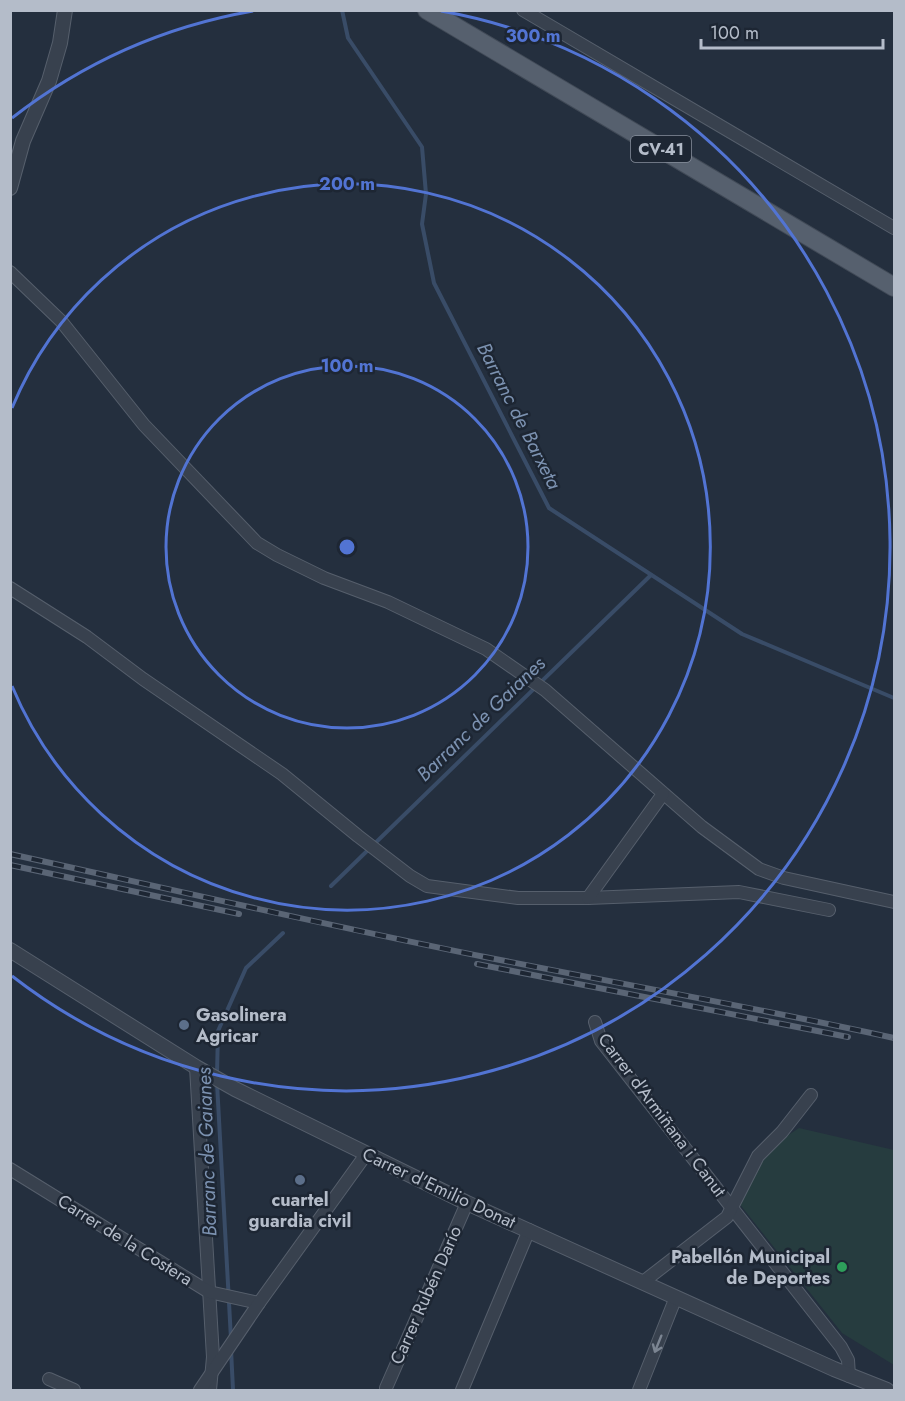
<svg xmlns="http://www.w3.org/2000/svg" width="905" height="1401" viewBox="0 0 905 1401" font-family="Jost,sans-serif">
	<style>
		.green { fill: #263c3f }
		.lines { fill: none; stroke-linecap: round; stroke-linejoin: round }
		.stream { stroke: #394c67; stroke-width: 4 }
		.minor-casing { stroke: #565f6c; stroke-width: 14 }
		.tertiary-casing { stroke: #565f6c; stroke-width: 16 }
		.primary-casing { stroke: #414a57; stroke-width: 20 }
		.minor { stroke: #38414e; stroke-width: 12 }
		.tertiary { stroke: #38414e; stroke-width: 14 }
		.primary { stroke: #56606e; stroke-width: 18 }
		.rail-casing { stroke: #5a6575; stroke-width: 6 }
		.rail { stroke: #1d2633; stroke-width: 4; stroke-dasharray: 11; stroke-linecap: butt }
		.oneway { stroke: #7c8592 }
		.ring { fill: none; stroke: #5274d3; stroke-width: 3 }
		.service-dot { fill: #5c6f8a; stroke: #1d2633; stroke-width: 2 }
		.leisure-dot { fill: #2e9e5b; stroke: #1d2633; stroke-width: 2 }
		.labels { text-anchor: middle; dominant-baseline: central; stroke-width: 5; stroke-linejoin: round; paint-order: stroke }
		.shield { fill: #1d2633; stroke: #878f9c; stroke-width: 1.5 }
		.shield-label { font-size: 16px; font-weight: bold; fill: #b4bcc9 }
		.poi-label { font-size: 18px; font-weight: bold; fill: #b4bcc9; stroke: #1d2633; text-anchor: start }
		.street-label { font-size: 18px; fill: #b4bcc9; stroke: #1d2633 }
		.water-label { font-size: 20px; font-style: italic; fill: #7c92b1; stroke: #1d2633 }
		.centre { fill: #5274d3; stroke: #1d2633; stroke-width: 3 }
		.ring-label { font-size: 18px; text-anchor: middle; font-weight: bold; fill: #5274d3; stroke: #1d2633; stroke-width: 5; stroke-linejoin: round; paint-order: stroke }
	</style>
	<rect width="100%" height="100%" fill="#242f3e"/>
	<path class="green" d="M799 1128 894 1150V1365L842 1333 738 1202 761 1159 787 1136Z"/>
	<g class="lines">
		<g class="stream">
			<path d="M342 10 348 38 422 147 426 194 422 224 434 283 549 508 742 634 894 698"/>
			<path d="M331 886 651 575"/>
			<path d="M217 1075 218 1031 246 968 283 933"/>
			<path d="M217 1083 231 1339"/>
			<path d="M231 1349 233 1390"/>
		</g>
		<g class="minor-casing">
			<g id="minor">
				<path d="M523 10 894 228"/>
				<path d="M10 272 61 321 144 425 257 543 277 555 324 578 388 602 486 649 545 690 702 827 759 869 784 878 894 902"/>
				<path d="M10 588 87 637 143 679 282 774 358 836 410 876 427 886 518 898H588L739 892 829 910"/>
				<path d="M588 898 663 794"/>
				<path d="M595 1022 601 1041 841 1347 848 1360 849 1376"/>
				<path d="M196 1067 213 1357 210 1390"/>
				<path d="M10 1169 209 1292 259 1303"/>
				<path d="M643 1282 727 1217 758 1156 782 1132 811 1095"/>
				<path d="M49 1379 74 1390"/>
				<path d="M386 1388 467 1203"/>
				<path d="M200 1390 259 1303 367 1153"/>
				<path d="M462 1390 529 1230"/>
				<path d="M639 1390 676 1297"/>
			</g>
		</g>
		<g class="tertiary-casing">
			<g id="tertiary">
				<path d="M10 188 23 141 49 81 60 43 65 10"/>
				<path d="M10 950 196 1067 235 1089 467 1203 834 1369 887 1390"/>
			</g>
		</g>
		<g class="primary-casing">
			<path id="primary" d="M427 10 894 287"/>
		</g>
		<use href="#minor" class="minor"/>
		<use href="#tertiary" class="tertiary"/>
		<use href="#primary" class="primary"/>
		<g class="rail-casing">
			<g id="rail">
				<path d="M10 854C169 889 326 925 485 957 621 984 758 1008 894 1038"/>
				<path d="M10 865 239 914"/>
				<path d="M477 964 848 1037"/>
			</g>
		</g>
		<use href="#rail" class="rail"/>
	</g>
	<defs><path id="oneway-shaft" d="M-6 0H5M1.5-3L5.5 0L1.5 3" fill="none" stroke-width="1.6" stroke-linecap="round" stroke-linejoin="round" transform="scale(1.5)"/></defs>
	<use class="oneway" href="#oneway-shaft" transform="translate(658 1344) rotate(112)"/>
	<g class="ring">
		<circle cx="347" cy="547" r="181"/>
		<path d="M12 408A363 363 0 1 1 12 686"/>
		<path d="M12 118A544 544 0 0 1 253 11M441 11A544 544 0 1 1 12 976"/>
	</g>
	<g class="service-dot">
		<circle cx="184" cy="1025" r="6"/>
		<circle cx="300" cy="1180" r="6"/>
	</g>
	<circle class="leisure-dot" cx="842" cy="1267" r="6"/>
	<g class="labels">
		<rect class="shield" x="631" y="136" width="60" height="26" rx="4.5"/>
		<g class="shield-label">
			<text x="661" y="149">CV-41</text>
		</g>
		<g class="poi-label">
			<text x="196" y="1015">Gasolinera<tspan x="196" dy="21">Agricar</tspan></text>
			<text x="300" y="1200" text-anchor="middle">cuartel<tspan x="300" dy="21">guardia civil</tspan></text>
			<text x="830" y="1257" text-anchor="end">Pabellón Municipal<tspan x="830" dy="21">de Deportes</tspan></text>
		</g>
		<g class="street-label">
			<text transform="translate(662 1115) rotate(53)">Carrer d'Armiñana i Canut</text>
			<text transform="translate(439 1188) rotate(25)">Carrer d'Emilio Donat</text>
			<text transform="translate(125 1240) rotate(32)">Carrer de la Costera</text>
			<text transform="translate(426 1295) rotate(-66)">Carrer Rubén Darío</text>
		</g>
		<g class="water-label">
			<text transform="translate(519 416) rotate(63)">Barranc de Barxeta</text>
			<text transform="translate(481 719) rotate(-44)">Barranc de Gaianes</text>
			<text transform="translate(207 1152) rotate(-92)">Barranc de Gaianes</text>
		</g>
	</g>
	<circle cx="347" cy="547" r="9" class="centre"/>
	<g class="ring-label">
		<text x="533" y="42">300 m</text>
		<text x="347" y="190">200 m</text>
		<text x="347" y="372">100 m</text>
	</g>
	<rect width="905" height="1401" fill="none" stroke="#b4bcc9" stroke-width="24"/>
	<path d="M701 39v9h182v-9" fill="none" stroke="#b4bcc9" stroke-width="3"/>
	<text x="710" y="39" font-size="18" fill="#b4bcc9" stroke="#1d2633" stroke-width="4.5" paint-order="stroke">100 m</text>
</svg>
